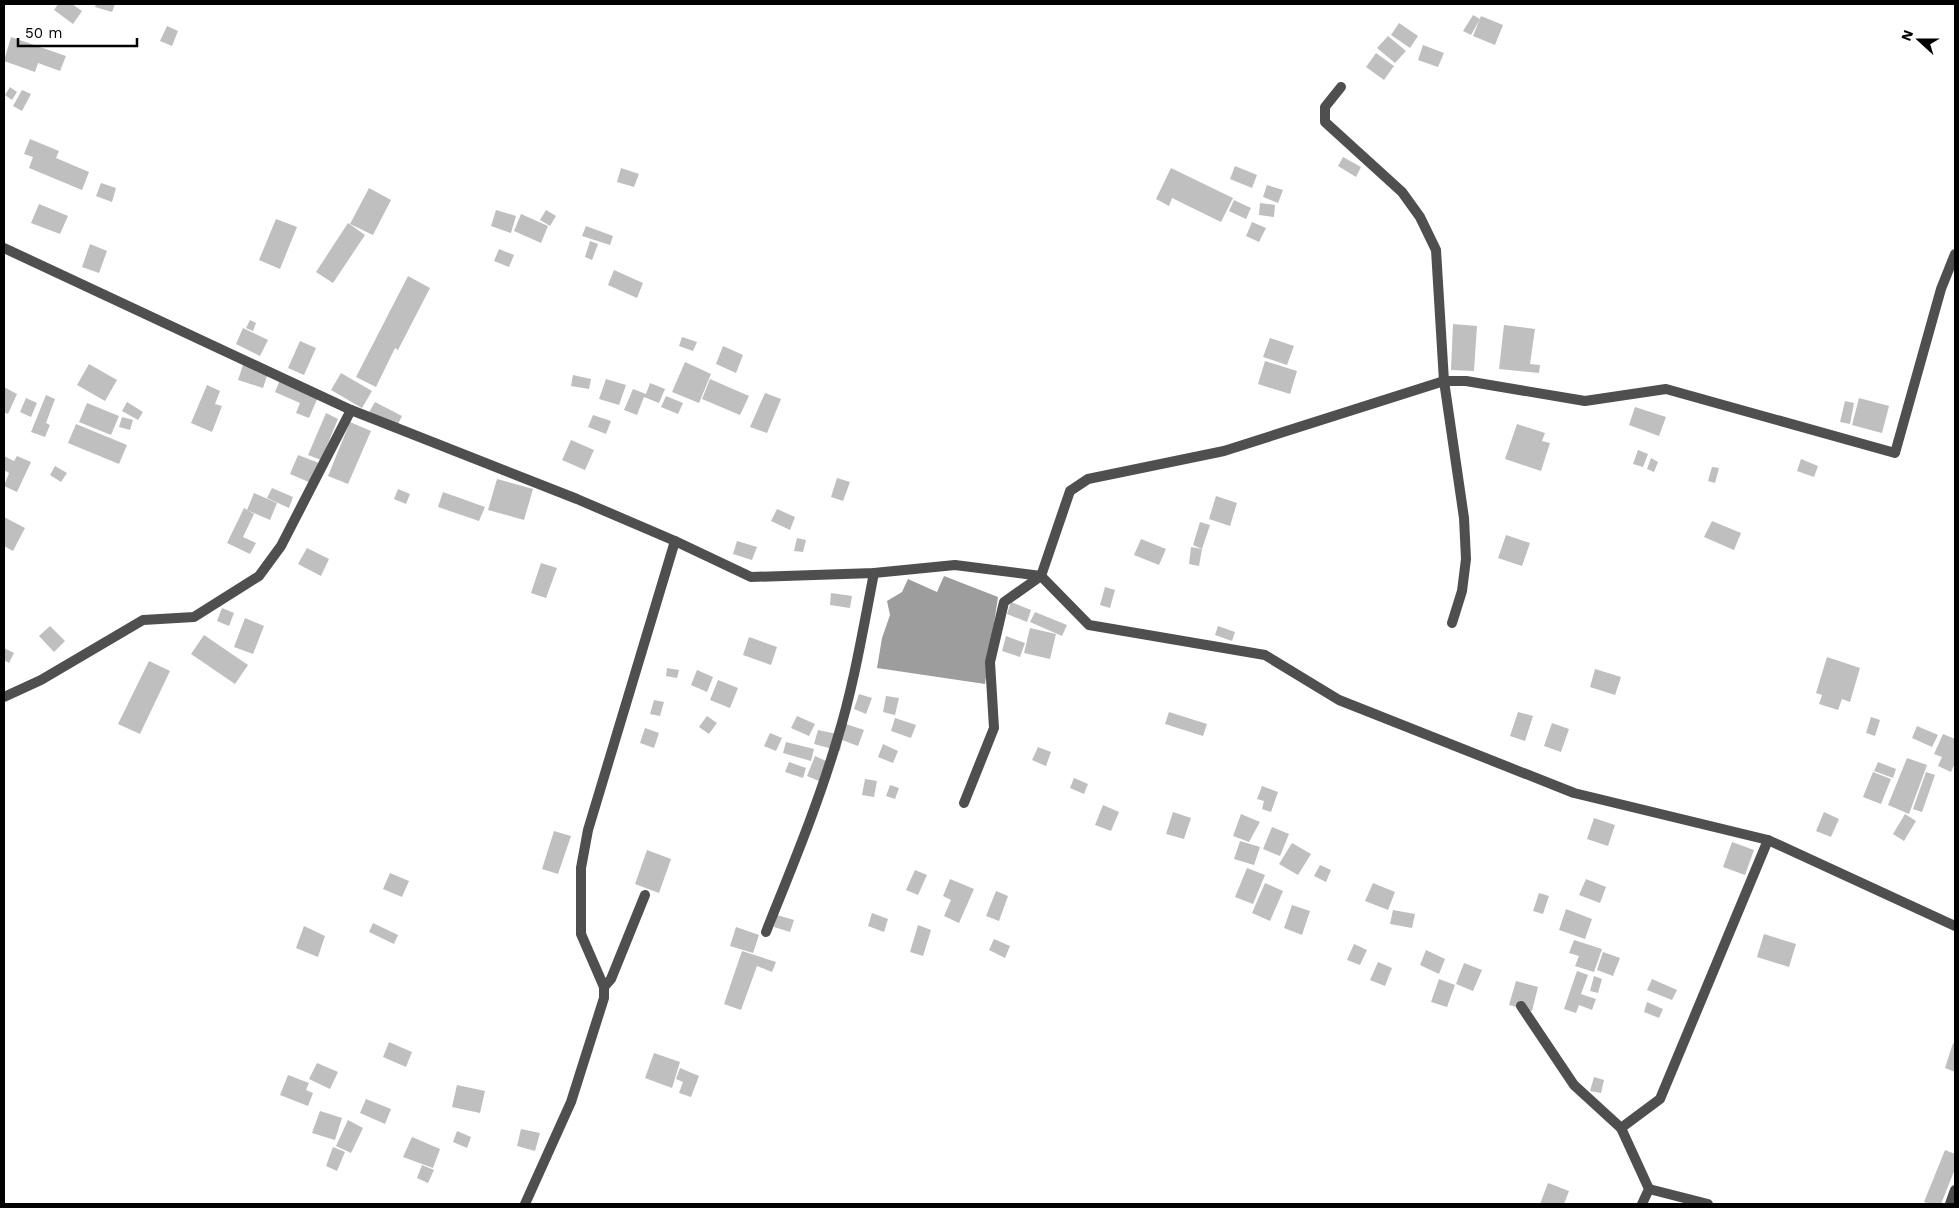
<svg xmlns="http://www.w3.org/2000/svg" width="1959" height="1208" viewBox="0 0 1959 1208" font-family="'Work Sans',sans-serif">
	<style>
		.water { fill: #9d9d9d }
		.building { fill: #bfbfbf }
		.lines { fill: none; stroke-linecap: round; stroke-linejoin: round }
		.minor { stroke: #4f4f4f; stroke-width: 10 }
	</style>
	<rect width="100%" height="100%" fill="#fff"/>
	<path class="water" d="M944 576 998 597 985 684 877 668 882 638 890 615 887 601 902 592 908 579 937 592Z"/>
	<g class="building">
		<path d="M58 4H72L82 11 73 24 54 10Z"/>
		<path d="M96 4H115L112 12 95 7Z"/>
		<path d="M1473 15 1480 19 1471 35 1463 31Z"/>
		<path d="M1481 16 1503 25 1495 45 1473 36Z"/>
		<path d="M1399 23 1418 36 1410 48 1391 35Z"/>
		<path d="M167 26 178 31 172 46 160 41Z"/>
		<path d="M1388 36 1406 51 1395 63 1377 48Z"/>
		<path d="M11 37 66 56 60 71 38 63 35 72 4 61Z"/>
		<path d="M1423 45 1444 53 1438 67 1418 60Z"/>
		<path d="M1376 53 1394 66 1384 80 1366 67Z"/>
		<path d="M10 87 17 92 12 100 5 95Z"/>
		<path d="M22 90 31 94 22 111 13 106Z"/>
		<path d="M30 139 59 151 56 158 89 172 82 190 29 168 33 157 24 154Z"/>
		<path d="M1343 157 1361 167 1356 177 1338 166Z"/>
		<path d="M1235 166 1257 175 1252 188 1230 179Z"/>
		<path d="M621 168 639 174 634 187 617 182Z"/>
		<path d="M1171 168 1233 198 1221 222 1172 198 1169 206 1156 199Z"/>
		<path d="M101 183 116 188 112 202 96 196Z"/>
		<path d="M1267 185 1283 190 1278 203 1263 197Z"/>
		<path d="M369 188 391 200 373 235 350 224Z"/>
		<path d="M1234 200 1251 208 1246 219 1229 211Z"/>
		<path d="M1260 203 1275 205 1274 217 1259 215Z"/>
		<path d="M39 204 68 216 60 234 31 223Z"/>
		<path d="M496 210 516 216 511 233 491 226Z"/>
		<path d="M546 210 556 216 550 226 540 220Z"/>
		<path d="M521 214 548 226 541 243 514 231Z"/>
		<path d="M276 219 297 227 280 269 259 260Z"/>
		<path d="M1252 222 1266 228 1259 242 1246 236Z"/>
		<path d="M348 223 365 235 333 283 316 272Z"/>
		<path d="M586 226 613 236 610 245 582 236Z"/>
		<path d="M590 241 598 244 592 260 585 257Z"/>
		<path d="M90 244 107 251 99 273 82 267Z"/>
		<path d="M499 249 514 255 509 267 494 261Z"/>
		<path d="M614 270 643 283 637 298 608 285Z"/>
		<path d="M408 276 430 288 398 350 395 348 376 387 356 377Z"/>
		<path d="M250 320 256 323 253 331 246 328Z"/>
		<path d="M1453 324 1477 326 1474 371 1451 370Z"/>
		<path d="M1504 325 1535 329 1530 364 1540 365 1539 373 1499 369Z"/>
		<path d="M243 328 268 340 260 356 236 344Z"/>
		<path d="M682 337 697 342 693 351 679 346Z"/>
		<path d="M1270 338 1294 346 1287 365 1263 357Z"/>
		<path d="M300 341 316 348 304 375 288 368Z"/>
		<path d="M723 346 743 355 736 373 716 364Z"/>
		<path d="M1265 361 1297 371 1290 394 1258 384Z"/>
		<path d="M685 362 711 374 699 403 672 392Z"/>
		<path d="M89 364 117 380 105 401 77 385Z"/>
		<path d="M243 365 268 373 263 388 238 380Z"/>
		<path d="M341 373 372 391 362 408 331 390Z"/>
		<path d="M573 375 591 379 589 389 571 386Z"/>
		<path d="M606 379 626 385 619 405 599 399Z"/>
		<path d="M710 379 749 396 740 415 702 399Z"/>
		<path d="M280 380 318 397 309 418 296 413 300 403 275 392Z"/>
		<path d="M650 383 665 389 659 403 644 397 637 415 624 410 633 389 646 394Z"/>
		<path d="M207 385 220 391 215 404 222 406 212 432 191 423Z"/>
		<path d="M4 387 17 394 8 414 4 412Z"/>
		<path d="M765 393 781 399 767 433 750 427Z"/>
		<path d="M46 395 55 399 46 423 50 425 45 437 31 432Z"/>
		<path d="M666 396 683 403 678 414 661 407Z"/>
		<path d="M26 398 37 403 31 417 20 412Z"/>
		<path d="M1859 398 1889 406 1882 433 1852 425Z"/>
		<path d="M1845 401 1854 403 1850 424 1840 422Z"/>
		<path d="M127 402 143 412 138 420 122 411Z"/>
		<path d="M375 402 402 416 396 428 368 414Z"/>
		<path d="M87 403 119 416 111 435 79 422Z"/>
		<path d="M1635 407 1666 417 1659 436 1629 425Z"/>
		<path d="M326 413 338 419 321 460 308 455Z"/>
		<path d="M593 415 611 421 606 434 588 427Z"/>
		<path d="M122 417 133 420 130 430 119 427Z"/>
		<path d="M350 422 371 431 348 484 328 476Z"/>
		<path d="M76 424 127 445 119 464 68 443Z"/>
		<path d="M1517 424 1545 433 1542 441 1550 443 1541 471 1505 459Z"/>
		<path d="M571 440 594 450 585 470 562 460Z"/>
		<path d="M1638 450 1648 454 1643 467 1633 464Z"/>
		<path d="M298 455 319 463 311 483 290 474Z"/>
		<path d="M4 456 14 461 17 456 31 462 17 492 4 486 9 473 4 470Z"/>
		<path d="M1651 458 1658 462 1654 472 1647 469Z"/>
		<path d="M1801 459 1818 466 1814 477 1797 471Z"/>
		<path d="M55 466 67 473 61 482 50 475Z"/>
		<path d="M1712 467 1719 468 1715 483 1708 481Z"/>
		<path d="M837 478 850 482 843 501 831 497Z"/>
		<path d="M497 479 533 489 524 520 488 510Z"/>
		<path d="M272 488 293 497 289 508 267 498Z"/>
		<path d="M398 489 410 494 406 504 394 499Z"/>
		<path d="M443 492 485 507 479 521 438 507Z"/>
		<path d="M254 493 277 503 270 520 247 510Z"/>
		<path d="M1216 496 1237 503 1230 526 1209 519Z"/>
		<path d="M244 508 254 514 243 537 256 543 250 554 227 543Z"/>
		<path d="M777 509 795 517 790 530 771 521Z"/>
		<path d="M4 517 25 528 13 551 4 546Z"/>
		<path d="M1712 521 1741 533 1734 550 1704 537Z"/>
		<path d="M1200 522 1210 525 1202 549 1193 545Z"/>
		<path d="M1506 535 1530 543 1522 566 1498 558Z"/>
		<path d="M797 538 806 540 803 552 794 551Z"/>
		<path d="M1141 539 1166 549 1159 565 1134 555Z"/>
		<path d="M737 541 757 547 752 560 733 554Z"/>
		<path d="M1191 547 1202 549 1199 566 1189 564Z"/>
		<path d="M307 548 329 559 321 576 298 564Z"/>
		<path d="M541 563 557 568 546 598 531 593Z"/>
		<path d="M1105 587 1115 590 1110 608 1100 605Z"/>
		<path d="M831 593 852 596 850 608 830 605Z"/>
		<path d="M1011 602 1031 610 1027 622 1007 614Z"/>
		<path d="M222 608 234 613 229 626 217 621Z"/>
		<path d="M1035 612 1067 625 1062 636 1030 622Z"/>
		<path d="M245 618 264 626 253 654 234 647Z"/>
		<path d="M50 626 65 641 54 652 39 636Z"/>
		<path d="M1218 626 1235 632 1232 641 1215 635Z"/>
		<path d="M1030 628 1056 634 1050 659 1024 653Z"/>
		<path d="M204 635 248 665 235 684 191 654Z"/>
		<path d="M1006 636 1025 643 1020 657 1002 651Z"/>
		<path d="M749 637 777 647 771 665 743 655Z"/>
		<path d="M4 648 14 653 9 663 4 660Z"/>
		<path d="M1827 657 1860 668 1850 702 1842 699 1838 710 1819 704 1822 695 1816 693Z"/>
		<path d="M149 661 170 671 140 734 118 724Z"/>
		<path d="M667 668 679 670 677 678 666 676Z"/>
		<path d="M1595 669 1621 677 1615 695 1590 687Z"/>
		<path d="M697 670 713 677 707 692 691 685Z"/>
		<path d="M718 680 738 688 730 708 710 700Z"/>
		<path d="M859 694 872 698 866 714 854 709Z"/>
		<path d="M886 696 899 698 895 715 883 712Z"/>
		<path d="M654 700 664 702 660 716 650 714Z"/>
		<path d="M1169 712 1207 724 1203 736 1165 724Z"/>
		<path d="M1518 712 1533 716 1525 741 1510 736Z"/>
		<path d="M707 716 717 723 709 734 699 727Z"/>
		<path d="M797 716 815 724 809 736 791 728Z"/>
		<path d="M1871 717 1880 720 1875 736 1866 733Z"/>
		<path d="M895 718 916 725 911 738 891 731Z"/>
		<path d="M1552 723 1569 729 1561 752 1544 746Z"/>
		<path d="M846 724 864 730 858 746 842 740 840 751 814 744 818 730 842 735Z"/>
		<path d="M1917 726 1938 735 1932 747 1912 738Z"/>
		<path d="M645 728 659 733 654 748 640 743Z"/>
		<path d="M770 733 782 738 776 751 764 746Z"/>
		<path d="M1943 734 1955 739V763L1951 772 1938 766 1942 757 1934 754Z"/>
		<path d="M786 742 814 749 811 761 783 753Z"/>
		<path d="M883 744 898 751 893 763 878 757Z"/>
		<path d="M1038 747 1051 752 1046 766 1032 760Z"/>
		<path d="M815 756 826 761 819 781 807 776Z"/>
		<path d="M1907 758 1927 765 1909 814 1888 805Z"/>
		<path d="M789 762 806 768 803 778 785 772Z"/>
		<path d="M1878 762 1896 769 1893 778 1874 771Z"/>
		<path d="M1873 772 1891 779 1881 804 1863 797Z"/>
		<path d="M1926 772 1935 775 1922 812 1913 809Z"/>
		<path d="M1074 778 1088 784 1084 794 1070 788Z"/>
		<path d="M865 779 877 781 874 797 862 795Z"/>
		<path d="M890 785 899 788 895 799 886 796Z"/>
		<path d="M1262 786 1278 792 1271 812 1262 809 1264 801 1257 799Z"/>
		<path d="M1103 805 1119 812 1111 831 1095 825Z"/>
		<path d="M1173 812 1191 818 1184 839 1166 834Z"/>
		<path d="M1824 812 1839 819 1831 837 1816 831Z"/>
		<path d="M1241 814 1260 822 1249 842 1233 836Z"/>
		<path d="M1905 814 1916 821 1904 841 1893 834Z"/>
		<path d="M1594 818 1615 825 1608 846 1587 839Z"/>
		<path d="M1272 827 1289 834 1280 856 1263 849Z"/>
		<path d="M554 831 571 836 558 874 542 869Z"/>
		<path d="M1240 841 1260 847 1254 865 1234 859Z"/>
		<path d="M1732 842 1754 850 1745 875 1723 867Z"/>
		<path d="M1292 843 1311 854 1298 875 1279 864Z"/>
		<path d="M647 850 671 859 659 893 635 884Z"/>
		<path d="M1320 865 1331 870 1326 882 1314 876Z"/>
		<path d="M1247 868 1265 875 1253 904 1235 897Z"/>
		<path d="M915 870 927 875 918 895 906 890Z"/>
		<path d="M390 873 409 881 402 897 383 889Z"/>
		<path d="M950 879 974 889 959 923 944 916 951 900 943 896Z"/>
		<path d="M1586 879 1606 887 1600 903 1579 895Z"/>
		<path d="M1265 883 1283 891 1270 921 1252 913Z"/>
		<path d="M1373 883 1395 892 1388 910 1365 901Z"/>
		<path d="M996 891 1008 896 999 921 986 916Z"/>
		<path d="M1539 893 1549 896 1543 914 1533 911Z"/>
		<path d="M1292 905 1310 911 1302 935 1284 928Z"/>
		<path d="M1566 909 1592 919 1585 939 1559 930Z"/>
		<path d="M1393 910 1415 914 1412 928 1390 924Z"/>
		<path d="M872 913 888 919 884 932 868 926Z"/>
		<path d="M777 915 794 920 790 932 774 927Z"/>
		<path d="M373 923 398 935 394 944 369 932Z"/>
		<path d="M918 925 931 930 923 956 910 952Z"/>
		<path d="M304 926 325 936 318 957 296 948Z"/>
		<path d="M736 927 759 935 753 953 730 946Z"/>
		<path d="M1764 934 1796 944 1789 967 1757 957Z"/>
		<path d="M994 939 1010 946 1005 958 989 950Z"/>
		<path d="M1574 940 1602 949 1594 972 1575 966 1579 956 1569 953Z"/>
		<path d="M1354 944 1367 950 1360 965 1347 960Z"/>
		<path d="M1426 950 1445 959 1439 974 1420 965Z"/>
		<path d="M742 951 776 962 772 972 757 966 741 1010 724 1004Z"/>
		<path d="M1603 952 1620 958 1613 976 1597 970Z"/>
		<path d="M1378 962 1392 968 1385 986 1370 980Z"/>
		<path d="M1464 963 1482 970 1473 991 1456 984Z"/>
		<path d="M1577 971 1588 975 1581 994 1596 999 1592 1010 1579 1005 1576 1013 1564 1009Z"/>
		<path d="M1594 976 1602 979 1598 993 1590 991Z"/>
		<path d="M1439 979 1455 985 1447 1007 1431 1002Z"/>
		<path d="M1652 979 1677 990 1672 1000 1647 990Z"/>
		<path d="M1516 981 1538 987 1532 1011 1509 1005Z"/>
		<path d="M1647 1002 1663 1009 1659 1018 1644 1012Z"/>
		<path d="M389 1042 412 1052 406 1067 383 1057Z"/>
		<path d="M1953 1043 1955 1044V1072L1945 1068Z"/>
		<path d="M654 1053 680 1062 672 1088 645 1078Z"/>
		<path d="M317 1063 338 1072 330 1089 309 1079Z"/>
		<path d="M680 1068 699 1076 691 1097 679 1093 683 1082 676 1079Z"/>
		<path d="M288 1075 309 1083 306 1090 313 1093 308 1106 280 1095Z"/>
		<path d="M1594 1077 1604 1080 1601 1093 1590 1091Z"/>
		<path d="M457 1085 485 1091 480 1113 452 1107Z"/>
		<path d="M366 1099 391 1109 385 1124 360 1113Z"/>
		<path d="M320 1111 342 1118 335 1140 312 1133Z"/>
		<path d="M348 1120 363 1128 351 1153 336 1146Z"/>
		<path d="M521 1129 540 1133 535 1151 517 1146Z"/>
		<path d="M457 1131 471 1137 467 1148 453 1142Z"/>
		<path d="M412 1137 440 1149 433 1168 403 1157Z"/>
		<path d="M333 1147 345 1152 337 1171 326 1166Z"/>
		<path d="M1945 1150 1955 1154V1169L1941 1204H1930L1924 1202Z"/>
		<path d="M422 1165 434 1170 428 1183 417 1178Z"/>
		<path d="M1548 1183 1569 1191 1564 1204H1540Z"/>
	</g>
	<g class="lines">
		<g class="minor">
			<path d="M1341 87 1325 107V122L1402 192 1420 217 1436 250 1444 381 1464 518 1466 559 1462 591 1452 623"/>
			<path d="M4 248 351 410 577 499 675 541 751 577 874 573 955 565 1041 576 1089 625 1265 655 1339 700 1574 793 1768 840 1955 926"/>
			<path d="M4 697 41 680 143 620 194 617 259 576 281 546 351 410"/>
			<path d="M964 803 994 728 990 662 1004 602 1041 576 1070 491 1088 479 1224 451 1444 381H1466L1585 401 1666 389 1895 453 1941 289 1955 254"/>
			<path d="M766 932C791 869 818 805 837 740 854 685 863 629 874 573"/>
			<path d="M604 987 611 979 645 895"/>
			<path d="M1521 1006 1574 1085 1621 1128 1649 1189 1642 1204"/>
			<path d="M1621 1128 1660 1099 1768 840"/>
			<path d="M1649 1189 1708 1204"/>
			<path d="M525 1204 571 1102 604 998V987L581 934V868L588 830 675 541"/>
			<path d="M1950 1204 1955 1190"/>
		</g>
	</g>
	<rect width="1959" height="1208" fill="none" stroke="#000000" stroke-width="10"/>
	<g transform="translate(1919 40) rotate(291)" stroke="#ffffff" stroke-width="4" paint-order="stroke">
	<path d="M0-4L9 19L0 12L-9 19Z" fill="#000000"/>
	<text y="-8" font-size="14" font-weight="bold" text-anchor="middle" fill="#000000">N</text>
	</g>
	<path d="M18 38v8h119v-8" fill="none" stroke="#000000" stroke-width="2.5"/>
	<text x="25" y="38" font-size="15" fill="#000000" stroke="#ffffff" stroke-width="4" paint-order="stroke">50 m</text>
</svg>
